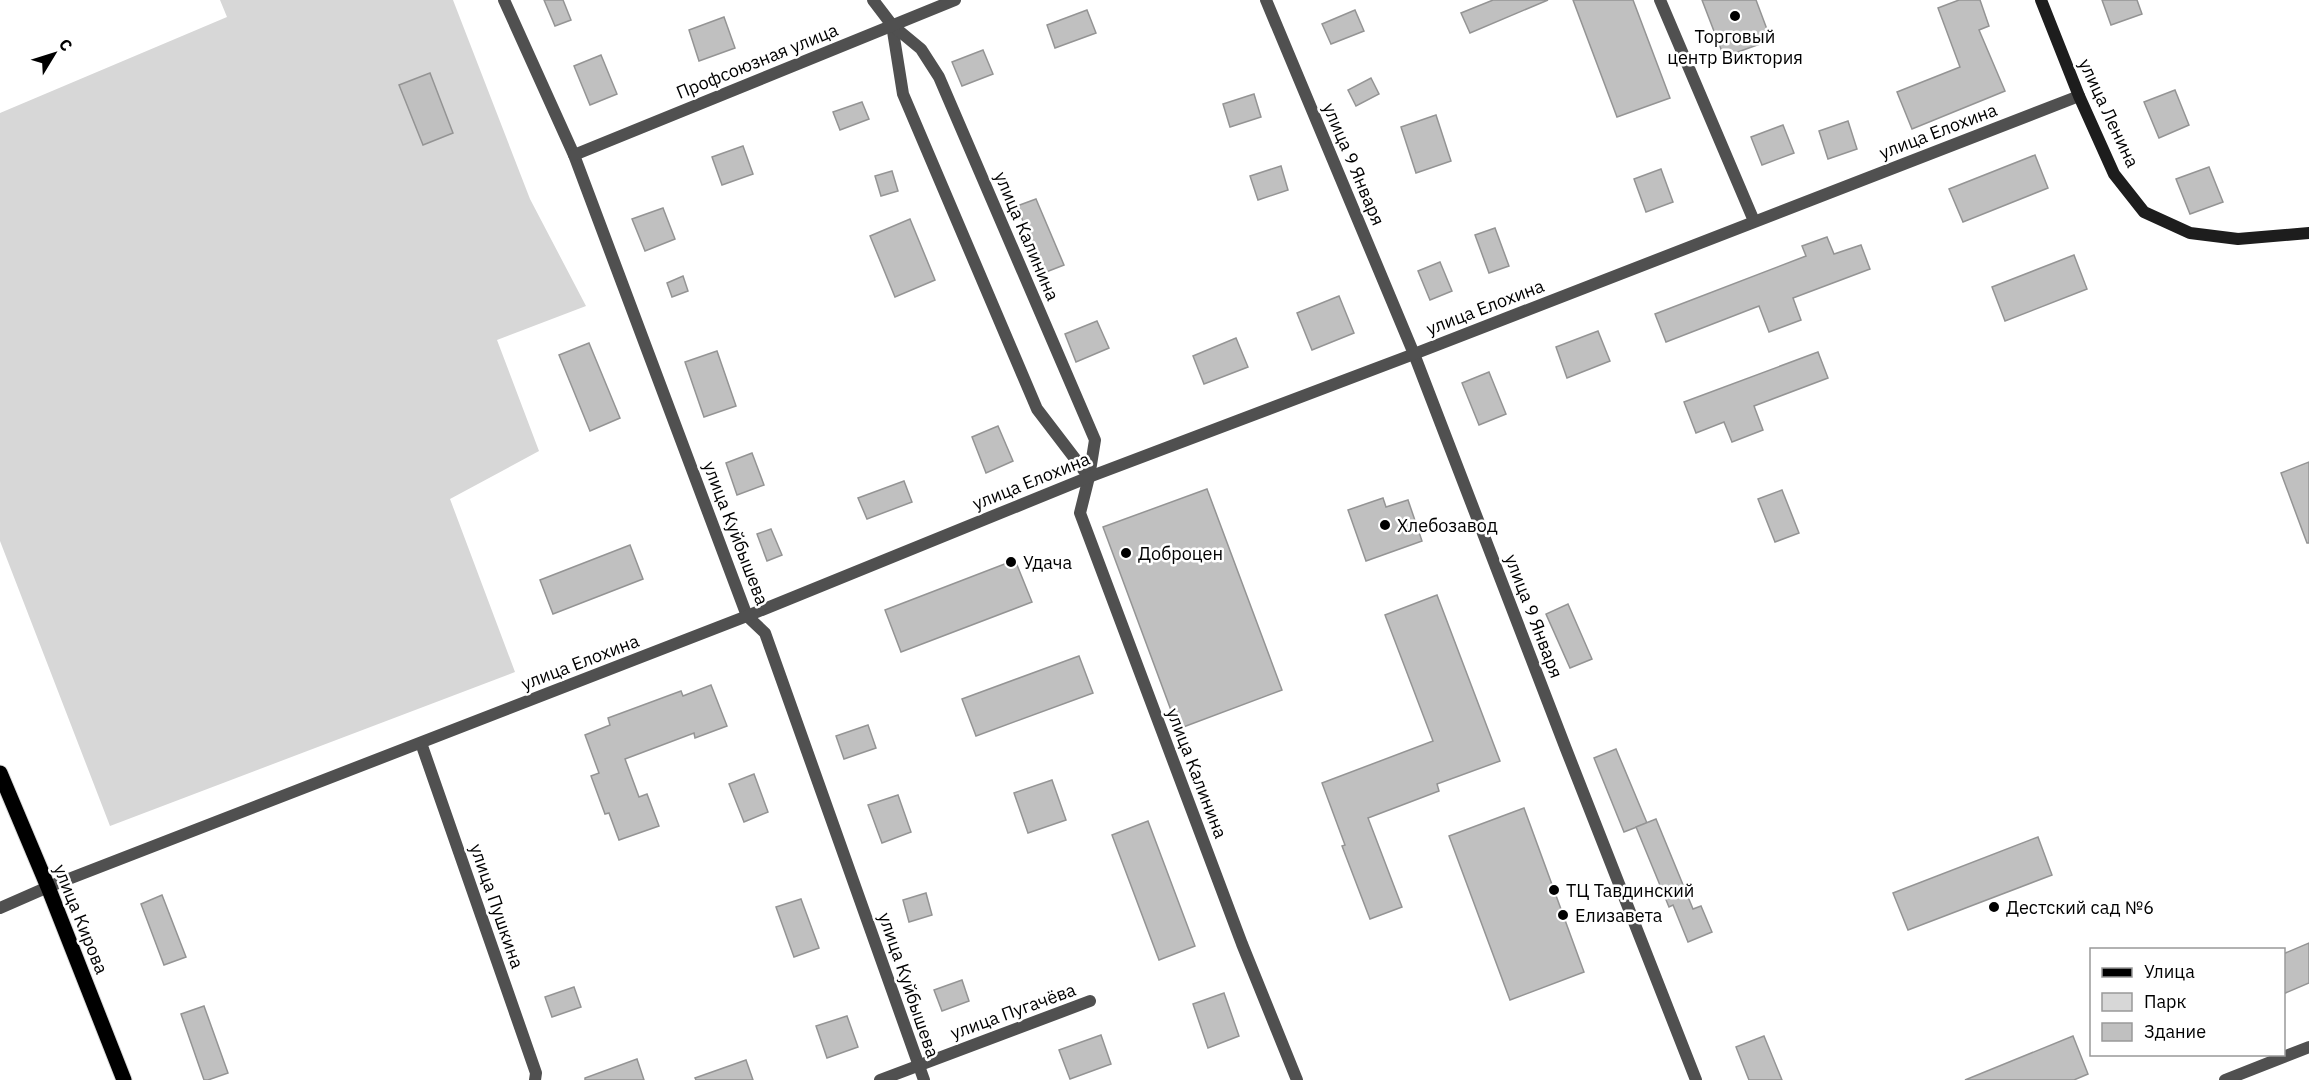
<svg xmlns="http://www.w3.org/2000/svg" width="2309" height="1080" viewBox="0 0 2309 1080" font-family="'IBM Plex Sans',sans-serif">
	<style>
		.green { fill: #d7d7d7 }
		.building { fill: #c0c0c0; stroke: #949494; stroke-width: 1.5 }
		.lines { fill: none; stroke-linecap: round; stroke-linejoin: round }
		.primary-casing { stroke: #dbdbdb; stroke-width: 17 }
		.street { stroke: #505050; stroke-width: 12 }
		.secondary { stroke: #1d1d1d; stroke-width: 12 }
		.primary { stroke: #000; stroke-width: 15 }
		.poi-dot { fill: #000; stroke: #fff; stroke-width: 2 }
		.labels { text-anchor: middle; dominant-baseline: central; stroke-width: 5; stroke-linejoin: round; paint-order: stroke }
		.poi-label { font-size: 18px; fill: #000; stroke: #fff; text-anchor: start }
		.street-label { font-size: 18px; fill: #000; stroke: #fff }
	</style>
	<rect width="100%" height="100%" fill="#fff"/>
	<path class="green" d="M220 0H453L530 199 586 306 497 340 539 451 450 499 515 672 110 826 0 541V113L227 17Z"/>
	<g class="building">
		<path d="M544 0H563L571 20 555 26Z"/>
		<path d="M1493 0H1548L1470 33 1461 13Z"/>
		<path d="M1573 0H1633L1670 98 1617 117Z"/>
		<path d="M1702 0H1756L1771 40 1724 57Z"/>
		<path d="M1959 0H1980L1989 26 1979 30 2005 91 1912 129 1897 92 1960 67 1938 8Z"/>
		<path d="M2102 0H2137L2142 14 2111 25Z"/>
		<path d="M1087 10 1096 33 1055 48 1047 25Z"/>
		<path d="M1355 10 1364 31 1331 44 1322 24Z"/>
		<path d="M724 17 735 48 699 61 689 30Z"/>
		<path d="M983 50 993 74 962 86 952 62Z"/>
		<path d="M601 55 617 94 590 105 574 66Z"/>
		<path d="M430 73 453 133 423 145 399 85Z"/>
		<path d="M1371 78 1379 94 1356 106 1348 90Z"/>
		<path d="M2175 90 2189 125 2159 138 2144 102Z"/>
		<path d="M1254 94 1261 117 1230 127 1223 104Z"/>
		<path d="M862 102 869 119 840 130 833 112Z"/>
		<path d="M1436 115 1451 161 1416 173 1401 127Z"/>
		<path d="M1848 121 1857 149 1828 159 1819 131Z"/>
		<path d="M1783 125 1794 153 1762 165 1751 137Z"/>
		<path d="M743 146 753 174 722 185 712 157Z"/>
		<path d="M2035 155 2048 188 1963 222 1949 189Z"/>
		<path d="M1281 166 1288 190 1258 200 1250 176Z"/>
		<path d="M2209 167 2223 202 2190 214 2176 179Z"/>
		<path d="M1661 169 1673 202 1646 212 1634 179Z"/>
		<path d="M892 171 898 191 881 196 875 176Z"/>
		<path d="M1036 199 1064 265 1041 274 1029 245 1032 244 1017 206Z"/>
		<path d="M663 208 675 239 645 251 632 219Z"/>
		<path d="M910 219 935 280 895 297 870 236Z"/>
		<path d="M1495 228 1509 266 1489 273 1475 235Z"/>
		<path d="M1827 237 1834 254 1861 245 1870 269 1793 298 1801 320 1769 332 1759 306 1666 342 1655 314 1806 256 1802 246Z"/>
		<path d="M2074 255 2087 289 2005 321 1992 287Z"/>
		<path d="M1440 262 1452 291 1430 300 1418 271Z"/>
		<path d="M683 276 688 291 672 297 667 283Z"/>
		<path d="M1339 296 1354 333 1312 350 1297 313Z"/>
		<path d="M1097 321 1109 348 1076 362 1065 334Z"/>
		<path d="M1598 331 1610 361 1567 378 1556 347Z"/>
		<path d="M1236 338 1248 367 1204 384 1193 356Z"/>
		<path d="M589 343 620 418 590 431 559 355Z"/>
		<path d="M717 351 736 406 704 417 685 362Z"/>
		<path d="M1818 352 1828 378 1754 406 1763 430 1732 442 1724 422 1696 433 1684 402Z"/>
		<path d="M1489 372 1506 414 1479 425 1462 383Z"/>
		<path d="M998 426 1013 461 986 473 972 437Z"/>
		<path d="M752 453 764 485 737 495 726 463Z"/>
		<path d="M2309 462V543H2307L2281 473Z"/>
		<path d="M904 481 912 502 867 519 858 498Z"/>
		<path d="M1207 489 1282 690 1178 729 1103 527Z"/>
		<path d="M1782 490 1799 533 1775 542 1758 499Z"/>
		<path d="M1383 498 1386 507 1408 500 1422 541 1366 561 1348 510Z"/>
		<path d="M771 529 782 555 767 561 757 534Z"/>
		<path d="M630 545 643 579 553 614 540 580Z"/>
		<path d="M1015 560 1032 602 901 652 885 610Z"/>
		<path d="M1437 595 1500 761 1437 784 1439 791 1368 818 1402 907 1370 919 1342 846 1345 845 1322 783 1433 741 1385 615Z"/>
		<path d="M1568 604 1592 659 1570 668 1546 614Z"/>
		<path d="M1079 656 1093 693 976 736 962 699Z"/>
		<path d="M711 685 727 726 695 738 694 733 625 759 639 797 647 794 659 826 619 840 609 813 605 814 591 776 599 773 585 735 610 725 608 718 681 691 683 696Z"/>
		<path d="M868 725 876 748 844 759 836 736Z"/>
		<path d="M1616 749 1647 823 1624 832 1594 758Z"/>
		<path d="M754 774 768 812 744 822 729 784Z"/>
		<path d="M1052 780 1066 820 1028 833 1014 793Z"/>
		<path d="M898 795 911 832 882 843 868 805Z"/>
		<path d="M1524 808 1584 972 1510 1000 1449 836Z"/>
		<path d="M1656 819 1693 909 1701 906 1712 932 1688 942 1673 905 1669 907 1636 827Z"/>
		<path d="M1148 821 1195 946 1159 960 1112 835Z"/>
		<path d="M2038 837 2052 875 1908 930 1893 893Z"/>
		<path d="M926 893 932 915 909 922 903 900Z"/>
		<path d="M162 895 186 957 164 965 141 904Z"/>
		<path d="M801 899 819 948 794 957 776 907Z"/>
		<path d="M2309 943V983L2283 994V954Z"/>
		<path d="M962 980 969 1001 942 1011 934 990Z"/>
		<path d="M574 987 581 1007 552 1017 545 997Z"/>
		<path d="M1224 993 1239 1036 1208 1048 1193 1004Z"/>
		<path d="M204 1006 228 1073 208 1080H204L181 1014Z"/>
		<path d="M847 1016 858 1047 827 1058 816 1026Z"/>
		<path d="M1101 1035 1111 1064 1070 1079 1059 1050Z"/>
		<path d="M1764 1036 1782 1080H1749L1736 1047Z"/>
		<path d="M2073 1036 2088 1074 2074 1080H1965Z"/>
		<path d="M637 1059 644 1080H585V1078Z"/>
		<path d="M746 1060 753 1080H696L695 1078Z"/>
	</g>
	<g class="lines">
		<g class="primary-casing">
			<path id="primary" d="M0 773 48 887 124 1080"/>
		</g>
		<g class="street">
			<path d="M504 0 574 155 747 616 765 633 924 1080"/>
			<path d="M873 0 892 25 903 94 1037 409 1089 477"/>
			<path d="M1266 0 1414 354 1566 749 1696 1080"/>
			<path d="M1660 0 1754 221"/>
			<path d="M892 25 921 49 939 77 1095 440 1089 477 1080 513 1242 944 1297 1080"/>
			<path d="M574 155 955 0"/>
			<path d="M421 743 536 1073 535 1080"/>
			<path d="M0 908 48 887 747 616 1089 477 1414 354 2079 96"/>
			<path d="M880 1080 1090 1001"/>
			<path d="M2225 1080 2309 1047"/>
		</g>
		<path class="secondary" d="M2041 0 2079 96 2114 174 2144 212 2190 233 2238 239 2309 233"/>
		<use href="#primary" class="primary"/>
	</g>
	<g class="poi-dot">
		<circle cx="1735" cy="16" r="6"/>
		<circle cx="1385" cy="525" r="6"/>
		<circle cx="1126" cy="553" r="6"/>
		<circle cx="1011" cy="562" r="6"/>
		<circle cx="1554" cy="890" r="6"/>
		<circle cx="1994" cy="907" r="6"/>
		<circle cx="1563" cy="915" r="6"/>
	</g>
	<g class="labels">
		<g class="poi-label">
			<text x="1735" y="36" text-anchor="middle">Торговый<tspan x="1735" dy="21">центр Виктория</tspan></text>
			<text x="1397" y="525">Хлебозавод</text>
			<text x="1138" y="553">Доброцен</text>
			<text x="1023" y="562">Удача</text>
			<text x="1566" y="890">ТЦ Тавдинский</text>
			<text x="2006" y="907">Дестский сад №6</text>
			<text x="1575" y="915">Елизавета</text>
		</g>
		<g class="street-label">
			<text transform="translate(757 61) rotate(-22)">Профсоюзная улица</text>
			<text transform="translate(2109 113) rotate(65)">улица Ленина</text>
			<text transform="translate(1938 131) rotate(-21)">улица Елохина</text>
			<text transform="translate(1354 164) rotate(67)">улица 9 Января</text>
			<text transform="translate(1027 236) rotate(67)">улица Калинина</text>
			<text transform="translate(1485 307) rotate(-21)">улица Елохина</text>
			<text transform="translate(1031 481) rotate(-22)">улица Елохина</text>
			<text transform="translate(736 533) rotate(69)">улица Куйбышева</text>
			<text transform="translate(1534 616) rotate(69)">улица 9 Января</text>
			<text transform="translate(580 662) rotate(-21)">улица Елохина</text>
			<text transform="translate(1197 773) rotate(69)">улица Калинина</text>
			<text transform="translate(497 906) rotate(71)">улица Пушкина</text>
			<text transform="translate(81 919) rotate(68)">улица Кирова</text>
			<text transform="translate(909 985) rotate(71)">улица Куйбышева</text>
			<text transform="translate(1013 1011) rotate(-20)">улица Пугачёва</text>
		</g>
	</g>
	<rect x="2090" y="948" width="195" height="108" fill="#ffffff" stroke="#999999" stroke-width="1.5"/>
	<rect x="2102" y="968" width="30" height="9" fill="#000000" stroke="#999999" stroke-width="1.5"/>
	<text x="2144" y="978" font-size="18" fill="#000000">Улица</text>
	<rect x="2102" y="993" width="30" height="18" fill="#d7d7d7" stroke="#999999" stroke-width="1.5"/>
	<text x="2144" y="1008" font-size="18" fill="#000000">Парк</text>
	<rect x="2102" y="1023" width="30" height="18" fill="#c0c0c0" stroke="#999999" stroke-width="1.5"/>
	<text x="2144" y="1038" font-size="18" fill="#000000">Здание</text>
	<g transform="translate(54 54) rotate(52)" stroke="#ffffff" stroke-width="4.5" paint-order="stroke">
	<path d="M0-4.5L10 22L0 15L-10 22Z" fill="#000000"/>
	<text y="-9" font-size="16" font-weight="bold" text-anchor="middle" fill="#000000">С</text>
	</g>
</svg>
